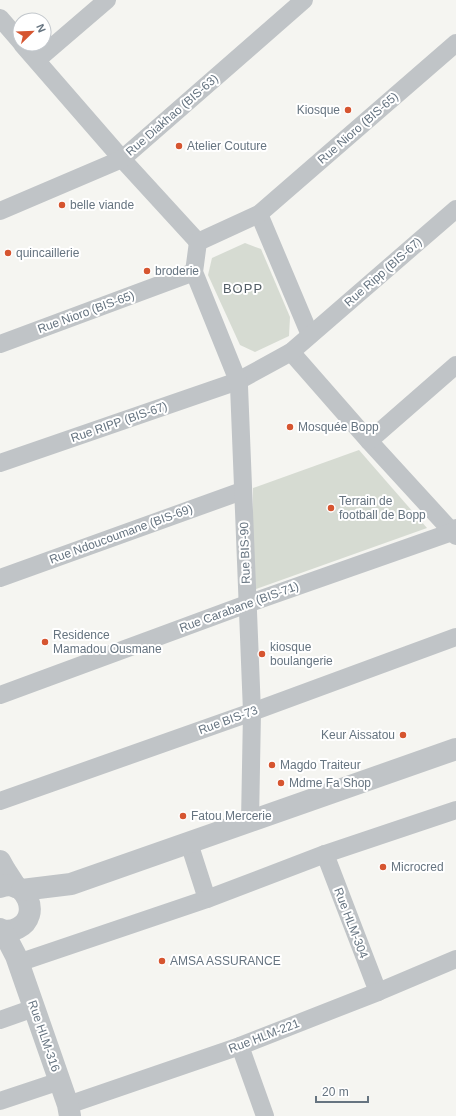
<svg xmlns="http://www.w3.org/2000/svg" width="456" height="1116" viewBox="0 0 456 1116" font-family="Helvetica,sans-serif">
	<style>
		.green { fill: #d6dbd2 }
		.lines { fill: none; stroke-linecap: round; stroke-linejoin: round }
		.minor { stroke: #c0c4c7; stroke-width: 18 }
		.tertiary { stroke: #c0c4c7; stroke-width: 22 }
		.poi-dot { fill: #d65530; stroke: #fff; stroke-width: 1.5 }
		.labels { text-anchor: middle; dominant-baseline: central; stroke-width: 4; stroke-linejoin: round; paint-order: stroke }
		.poi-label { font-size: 12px; fill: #667480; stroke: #fff; text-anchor: start }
		.street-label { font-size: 12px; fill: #667480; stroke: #fff }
		.neighbourhood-label { font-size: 13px; letter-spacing: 1px; fill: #535e66; stroke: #fff }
	</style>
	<rect width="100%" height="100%" fill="#f5f5f1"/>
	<g class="green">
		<path d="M245 243 261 249 290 317 289 336 255 352 240 345 208 275 212 258Z"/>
		<path d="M359 450 427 528 253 590V488Z"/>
	</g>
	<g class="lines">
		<g class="minor">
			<path d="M0 18 20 41"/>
			<path d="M22 44 122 159 198 242"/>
			<path d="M37 60 107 0"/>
			<path d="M0 211 122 159 304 0"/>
			<path d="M259 214 310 335"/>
			<path d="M0 344 194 272"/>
			<path d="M291 352 369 441 456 536"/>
			<path d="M369 441 456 365"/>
			<path d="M0 463 238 381 291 352 456 209"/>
			<path d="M0 578 242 491"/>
			<path d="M0 695 247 604 452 532 456 528"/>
			<path d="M0 801 252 712 456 637"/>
			<path d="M250 822 252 712 239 386 238 381 194 272 198 242 259 214 456 43"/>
			<path d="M189 843 207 899"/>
			<path d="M325 854 378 992"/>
			<path d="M18 963 207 899 325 854 456 810"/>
			<path d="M0 1020 34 1008"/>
			<path d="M240 1046 265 1116"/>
			<path d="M0 1101 60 1081"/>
			<path d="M68 1105 240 1046 378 992 456 959"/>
		</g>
		<g class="tertiary">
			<path d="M0 861 5 870 16 887"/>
			<path d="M0 887C26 877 42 916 18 928 12 931 6 932 0 929"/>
			<path d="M22 890 71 884 456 749"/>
			<path d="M3 931 16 956 68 1105 70 1116"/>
		</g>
	</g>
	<g class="poi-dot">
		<circle cx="348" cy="110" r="4"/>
		<circle cx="179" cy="146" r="4"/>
		<circle cx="62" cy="205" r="4"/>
		<circle cx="8" cy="253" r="4"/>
		<circle cx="147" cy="271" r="4"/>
		<circle cx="290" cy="427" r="4"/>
		<circle cx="331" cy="508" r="4"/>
		<circle cx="45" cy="642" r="4"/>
		<circle cx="262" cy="654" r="4"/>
		<circle cx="403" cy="735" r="4"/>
		<circle cx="272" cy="765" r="4"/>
		<circle cx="281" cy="783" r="4"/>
		<circle cx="183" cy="816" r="4"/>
		<circle cx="383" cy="867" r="4"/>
		<circle cx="162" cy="961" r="4"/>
	</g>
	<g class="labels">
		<g class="poi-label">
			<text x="340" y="110" text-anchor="end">Kiosque</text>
			<text x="187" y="146">Atelier Couture</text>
			<text x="70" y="205">belle viande</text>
			<text x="16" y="253">quincaillerie</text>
			<text x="155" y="271">broderie</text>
			<text x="298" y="427">Mosquée Bopp</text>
			<text x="339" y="501">Terrain de<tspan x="339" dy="14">football de Bopp</tspan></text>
			<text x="53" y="635">Residence<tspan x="53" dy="14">Mamadou Ousmane</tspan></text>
			<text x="270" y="647">kiosque<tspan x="270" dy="14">boulangerie</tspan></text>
			<text x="395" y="735" text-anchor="end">Keur Aissatou</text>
			<text x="280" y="765">Magdo Traiteur</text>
			<text x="289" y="783">Mdme Fa Shop</text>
			<text x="191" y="816">Fatou Mercerie</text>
			<text x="391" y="867">Microcred</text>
			<text x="170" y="961">AMSA ASSURANCE</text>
		</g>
		<g class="street-label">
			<text transform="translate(172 115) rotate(-41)">Rue Diakhao (BIS-63)</text>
			<text transform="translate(358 128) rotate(-41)">Rue Nioro (BIS-65)</text>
			<text transform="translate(383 272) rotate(-41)">Rue Ripp (BIS-67)</text>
			<text transform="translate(86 312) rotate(-20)">Rue Nioro (BIS-65)</text>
			<text transform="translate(119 422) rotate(-19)">Rue RIPP (BIS-67)</text>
			<text transform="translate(121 534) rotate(-20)">Rue Ndoucoumane (BIS-69)</text>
			<text transform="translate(245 553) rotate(-92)">Rue BIS-90</text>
			<text transform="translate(239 607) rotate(-20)">Rue Carabane (BIS-71)</text>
			<text transform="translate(228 720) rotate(-20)">Rue BIS-73</text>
			<text transform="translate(351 923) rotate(69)">Rue HLM-304</text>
			<text transform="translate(44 1036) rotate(71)">Rue HLM-316</text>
			<text transform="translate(264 1036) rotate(-21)">Rue HLM-221</text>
		</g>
		<g class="neighbourhood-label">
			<text x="243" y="288">BOPP</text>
		</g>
	</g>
	<g transform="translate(32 32) rotate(67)"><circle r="19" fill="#ffffff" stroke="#c2c7cc"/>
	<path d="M0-3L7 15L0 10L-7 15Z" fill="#d65530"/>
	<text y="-6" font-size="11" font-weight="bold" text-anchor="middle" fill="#667480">N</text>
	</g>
	<path d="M316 1096v6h52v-6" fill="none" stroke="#667480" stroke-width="2"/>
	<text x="322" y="1096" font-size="12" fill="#667480" stroke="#ffffff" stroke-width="3" paint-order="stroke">20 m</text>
</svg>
